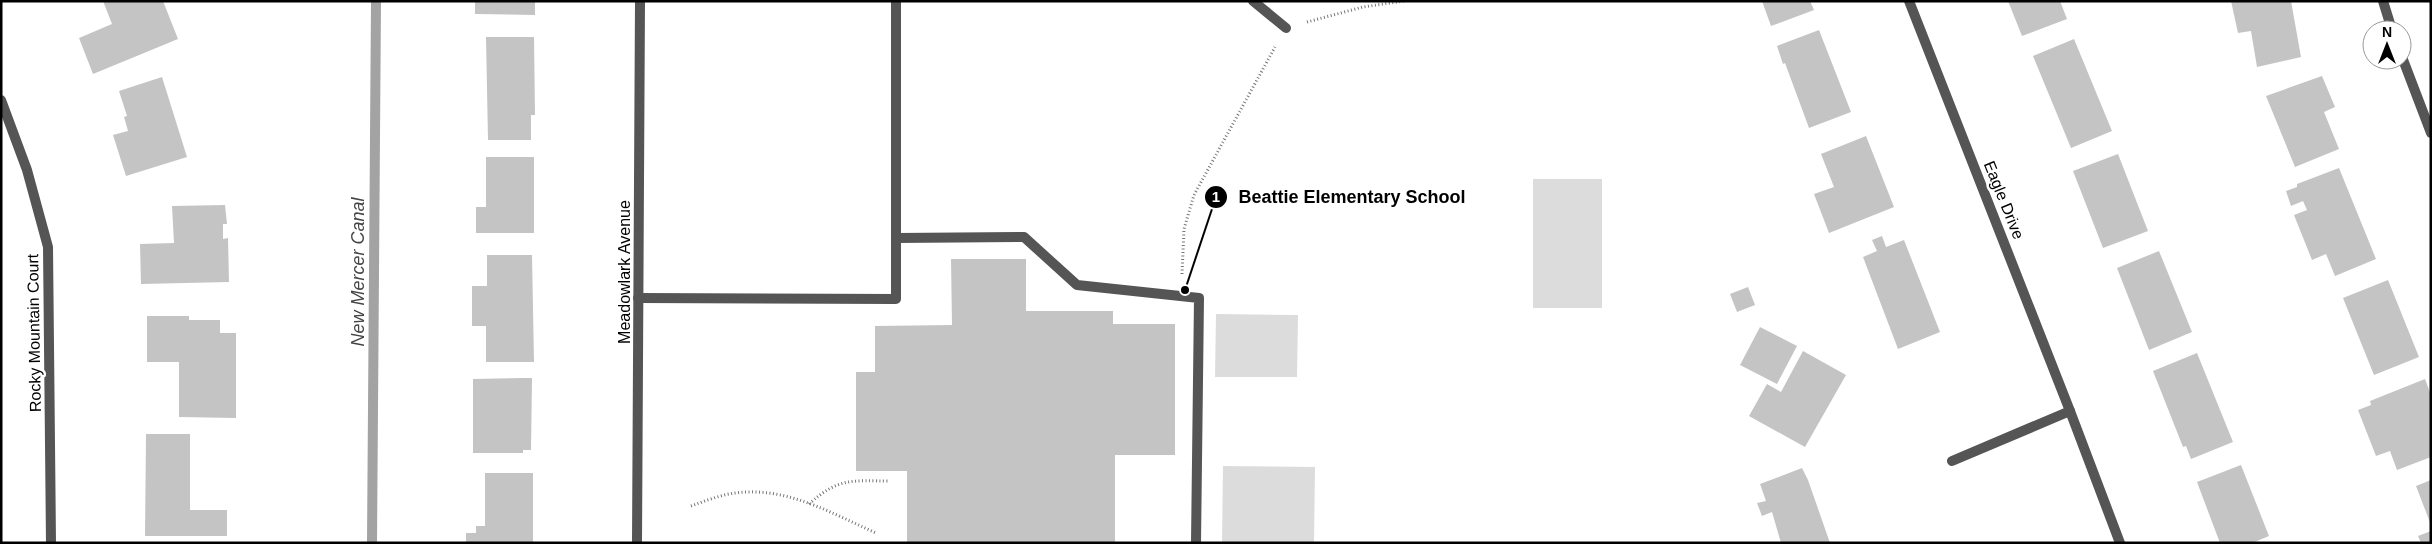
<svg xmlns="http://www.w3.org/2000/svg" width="2432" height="544" viewBox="0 0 2432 544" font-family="Helvetica,sans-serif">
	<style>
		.green { fill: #dcdcdc }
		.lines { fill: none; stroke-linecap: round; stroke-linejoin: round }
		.stream { stroke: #a3a3a3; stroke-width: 10 }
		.building { fill: #c4c4c4 }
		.path { stroke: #777; stroke-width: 3; stroke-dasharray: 1 2.5; stroke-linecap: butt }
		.service { stroke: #555; stroke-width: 10 }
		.minor { stroke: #555; stroke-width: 10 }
		.labels { text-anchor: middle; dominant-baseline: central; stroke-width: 5; stroke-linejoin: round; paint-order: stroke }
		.street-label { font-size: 16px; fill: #000; stroke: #fff }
		.water-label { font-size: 18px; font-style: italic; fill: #444; stroke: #fff }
		.leader { fill: none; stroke: #000; stroke-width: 2 }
		.callout-dot { fill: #000; stroke: #fff; stroke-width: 2 }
		.mark-label { font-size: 15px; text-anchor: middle; font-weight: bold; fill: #fff }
		.callout-label { font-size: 18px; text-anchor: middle; font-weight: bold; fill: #000; stroke: #fff; stroke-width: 5; stroke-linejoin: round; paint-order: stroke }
	</style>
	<rect width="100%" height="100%" fill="#fff"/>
	<g class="green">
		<rect x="1533" y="179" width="69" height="129"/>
		<path d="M1216 314 1298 315 1297 377H1215Z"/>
		<path d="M1223 466 1315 467 1314 543H1222Z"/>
	</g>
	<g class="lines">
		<path class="stream" d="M372 543 376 1"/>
	</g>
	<g class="building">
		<path d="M103 1H163L178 39 93 74 79 38 112 24Z"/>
		<path d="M475 1H535V15L475 14Z"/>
		<path d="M1762 1H1810L1814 10 1771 26Z"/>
		<path d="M2008 1H2060L2067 19 2022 36Z"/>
		<path d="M2231 1H2291L2301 57 2257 67 2251 31 2238 33Z"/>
		<path d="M1819 30 1851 112 1809 128 1785 63 1783 64 1777 46Z"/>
		<path d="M486 37H534L535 115H531V140H488Z"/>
		<path d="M2074 39 2112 131 2071 148 2033 56Z"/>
		<path d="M2322 76 2335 107 2324 112 2339 149 2295 167 2266 96Z"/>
		<path d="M162 77 187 157 126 176 113 135 128 131 124 117 127 116 119 91Z"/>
		<path d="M1866 136 1894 207 1829 233 1814 194 1834 187 1821 154Z"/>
		<path d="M2118 154 2148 231 2103 248 2073 171Z"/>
		<path d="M486 157H534V233H476V207H486Z"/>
		<path d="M2339 168 2376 259 2335 276 2326 254 2312 260 2294 215 2307 210 2303 201 2291 206 2286 191 2297 187V184Z"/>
		<path d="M225 205 227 224H223V239L228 238 229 282 141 284 140 244 174 243 172 206Z"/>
		<path d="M1882 236 1886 247 1904 240 1940 332 1898 349 1863 257 1877 251 1872 240Z"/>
		<path d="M2159 251 2192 332 2149 350 2117 268Z"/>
		<path d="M487 255H532L534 362H486V326H472V286H487Z"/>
		<path d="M951 259H1026V311H1113V324H1175V455H1115V543H907V471H856V372H875V326L952 325Z"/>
		<path d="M2388 280 2419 357 2374 375 2343 298Z"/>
		<path d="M1748 287 1755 305 1737 312 1730 294Z"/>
		<path d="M147 316H189V320H220V333H236V418L179 417V362H147Z"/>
		<path d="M1760 327 1797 346 1777 384 1740 365Z"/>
		<path d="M1803 351 1846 375 1805 447 1749 416 1767 384 1781 392Z"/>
		<path d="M2197 353 2233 442 2191 459 2186 446 2183 447 2153 371Z"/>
		<path d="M523 378H532L531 450H523V453H473V379Z"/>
		<path d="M2425 379 2431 395V457L2397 470 2390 451 2376 456 2358 410 2371 405 2370 401Z"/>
		<path d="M146 434H190V510H227V536H145Z"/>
		<path d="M2241 465 2269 536 2252 543H2220L2197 482Z"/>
		<path d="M1802 468 1808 480 1830 543H1781L1772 512 1762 516 1757 503 1766 501 1760 484Z"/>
		<path d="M485 473H533V543H466V533H476V526H485Z"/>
		<path d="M2431 480V525L2416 486Z"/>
		<path d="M2431 531V543H2421L2418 536Z"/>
	</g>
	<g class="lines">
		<g class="path">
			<path d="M1307 22 1363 7 1404 1"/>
			<path d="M1182 274 1184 229 1194 195 1275 47"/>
			<path d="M809 504C839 477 852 481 890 481"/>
			<path d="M691 506C705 501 720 495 735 493 786 486 831 513 876 533"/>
		</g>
		<g class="service">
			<path d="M896 238 1024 237 1077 285 1199 298 1196 543"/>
			<path d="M638 298 896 299V1"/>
		</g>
		<g class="minor">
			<path d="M1253 1 1286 28"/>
			<path d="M1909 1 2070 411 2120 543"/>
			<path d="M2383 1 2392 30"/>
			<path d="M2402 57 2431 133"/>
			<path d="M1 100 27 170 48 247 51 543"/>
			<path d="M1952 461 2070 411"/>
			<path d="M637 543 640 1"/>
		</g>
	</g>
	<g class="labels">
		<g class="street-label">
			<text transform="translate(2004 200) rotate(68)">Eagle Drive</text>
			<text transform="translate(624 272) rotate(-90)">Meadowlark Avenue</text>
			<text transform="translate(34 333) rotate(-91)">Rocky Mountain Court</text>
		</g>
		<g class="water-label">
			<text transform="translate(358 272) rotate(-90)">New Mercer Canal</text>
		</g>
	</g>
	<path class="leader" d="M1185 290L1216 197"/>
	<g class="callout-dot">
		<circle cx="1185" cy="290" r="5"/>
		<circle cx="1216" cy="197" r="12"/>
	</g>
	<g class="mark-label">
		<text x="1216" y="202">1</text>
	</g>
	<g class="callout-label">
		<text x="1352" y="203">Beattie Elementary School</text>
	</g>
	<rect width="2432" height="544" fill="none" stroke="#000000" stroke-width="5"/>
	<g transform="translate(2387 45)"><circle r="24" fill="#ffffff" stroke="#999999"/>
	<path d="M0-4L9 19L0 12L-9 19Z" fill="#000000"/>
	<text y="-8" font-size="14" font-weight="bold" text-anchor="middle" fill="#000000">N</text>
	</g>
</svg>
